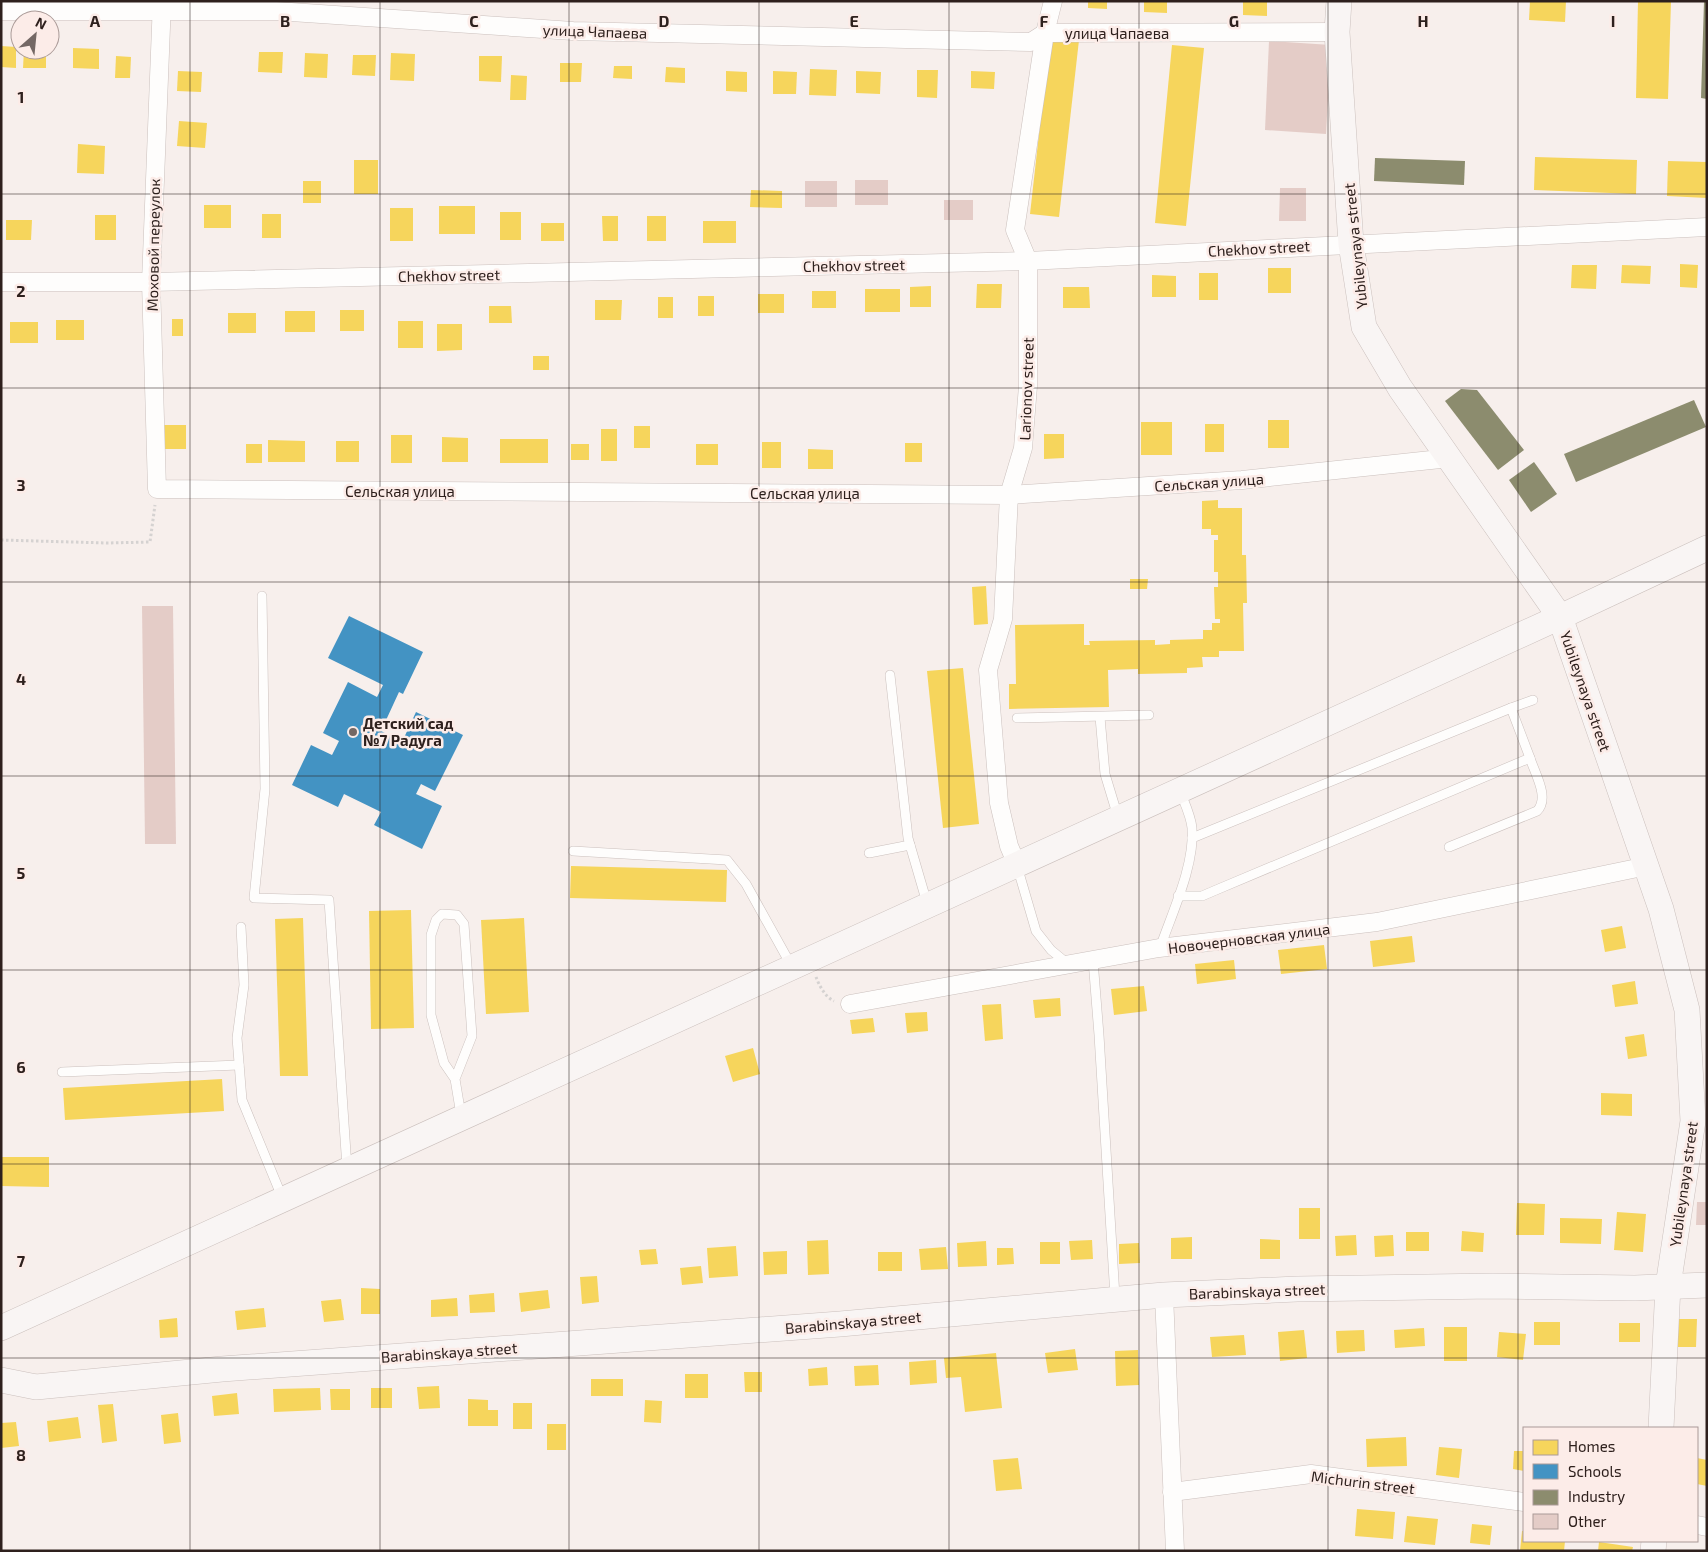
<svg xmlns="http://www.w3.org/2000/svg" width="1708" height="1552" viewBox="0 0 1708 1552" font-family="'Exo 2',sans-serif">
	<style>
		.homes { fill: #f6d55c }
		.schools { fill: #4393c3 }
		.industry { fill: #8c8c6e }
		.building { fill: #e4ccc7 }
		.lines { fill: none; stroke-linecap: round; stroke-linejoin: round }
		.lane-casing { stroke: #cbc0bd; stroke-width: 10 }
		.street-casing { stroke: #cbc0bd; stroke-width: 19 }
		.secondary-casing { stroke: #cbc0bd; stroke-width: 26 }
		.path { stroke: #d5d2d1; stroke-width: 3; stroke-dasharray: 2.5 2.5; stroke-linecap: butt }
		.lane { stroke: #fefdfc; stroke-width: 9 }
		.street { stroke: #fefdfc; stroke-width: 18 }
		.secondary { stroke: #f9f5f4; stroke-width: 25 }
		.grid { fill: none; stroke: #2e201d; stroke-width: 1; stroke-opacity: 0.55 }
		.poi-dot { fill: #746865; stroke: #fcece8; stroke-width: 2 }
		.labels { text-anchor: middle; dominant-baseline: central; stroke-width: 5; stroke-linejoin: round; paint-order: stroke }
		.street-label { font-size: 15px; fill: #2e201d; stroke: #fcece8 }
		.poi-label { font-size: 15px; font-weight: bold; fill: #2e201d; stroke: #fcece8; text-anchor: start }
		.grid-label { font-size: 16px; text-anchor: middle; font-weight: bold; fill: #2e201d; stroke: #fcece8; stroke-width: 5; stroke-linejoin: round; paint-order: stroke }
	</style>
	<rect width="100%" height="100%" fill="#f7efec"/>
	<g class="homes">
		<path d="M1088 1H1107V9L1088 8Z"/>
		<path d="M1144 1H1167V13L1144 12Z"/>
		<path d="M1243 1H1267V16L1243 15Z"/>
		<path d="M1530 1H1566L1565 22 1529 20Z"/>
		<path d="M1638 1H1671L1668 99 1636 98Z"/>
		<path d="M1050 36 1079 40 1059 217 1030 214Z"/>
		<path d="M1172 45 1204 48 1186 226 1155 223Z"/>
		<path d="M1 46 16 47V68L1 67Z"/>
		<path d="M73 48 99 49V69L73 68Z"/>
		<path d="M24 50H46V68H23Z"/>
		<path d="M259 52H283L282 73 258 72Z"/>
		<path d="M305 53 328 54 327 78 304 77Z"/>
		<path d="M391 53 415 54 414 81 390 80Z"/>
		<path d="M353 55H376L375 76 352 75Z"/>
		<path d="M116 56 131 57 130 78H115Z"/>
		<path d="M479 56H502L501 82 479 81Z"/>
		<path d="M560 63H582L581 82H560Z"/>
		<path d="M614 66H632V79L613 78Z"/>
		<path d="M666 67 685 68V83L665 82Z"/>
		<path d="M810 69 837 70 836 96 809 95Z"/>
		<path d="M917 70H938L937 98 917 97Z"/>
		<path d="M178 71 202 72 201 92 177 91Z"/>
		<path d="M726 71 747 72V92L726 91Z"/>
		<path d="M773 71 797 72 796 94H773Z"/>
		<path d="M856 71 881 72 880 94 856 93Z"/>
		<path d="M971 71 995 72 994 89 971 88Z"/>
		<path d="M511 75 527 76 526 100H510Z"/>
		<path d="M179 121 207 123 205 148 177 146Z"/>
		<path d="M78 144 105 146 104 174 77 173Z"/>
		<path d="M1535 157 1637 160 1636 194 1534 190Z"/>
		<rect x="354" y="160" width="24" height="34"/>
		<path d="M1668 161 1707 162V198L1667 196Z"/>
		<rect x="303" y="181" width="18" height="22"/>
		<path d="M751 190 782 191V208L750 207Z"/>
		<rect x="204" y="205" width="27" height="23"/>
		<rect x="439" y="206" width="36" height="28"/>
		<rect x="390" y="208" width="23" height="33"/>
		<rect x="500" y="212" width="21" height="28"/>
		<rect x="262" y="214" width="19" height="24"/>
		<rect x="95" y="215" width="21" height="25"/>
		<path d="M602 216H618V241H603Z"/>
		<rect x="647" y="216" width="19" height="25"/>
		<path d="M6 220H32L31 240H6Z"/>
		<rect x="703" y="221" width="33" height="22"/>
		<rect x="541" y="223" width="23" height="18"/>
		<path d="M1680 264 1698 265 1697 288 1680 287Z"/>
		<path d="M1572 265H1597L1596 289 1571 288Z"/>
		<path d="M1622 265 1651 266 1650 284 1621 283Z"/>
		<rect x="1268" y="268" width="23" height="25"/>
		<rect x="1199" y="273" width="19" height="27"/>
		<path d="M1152 275 1176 276V297H1152Z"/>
		<path d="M977 284H1002L1001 308H976Z"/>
		<path d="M931 286V307H910V287Z"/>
		<path d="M1063 287H1089L1090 308H1063Z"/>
		<rect x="865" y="289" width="35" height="23"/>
		<rect x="812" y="291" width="24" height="17"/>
		<rect x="758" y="294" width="26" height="19"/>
		<rect x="698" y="296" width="16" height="20"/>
		<rect x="658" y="297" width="15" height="21"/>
		<path d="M595 300H622L621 320H595Z"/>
		<path d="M489 306H511L512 323H489Z"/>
		<rect x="340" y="310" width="24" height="21"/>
		<rect x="285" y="311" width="30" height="21"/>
		<rect x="228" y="313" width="28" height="20"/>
		<rect x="172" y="319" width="11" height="17"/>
		<rect x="56" y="320" width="28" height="20"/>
		<rect x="398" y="321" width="25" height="27"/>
		<rect x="10" y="322" width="28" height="21"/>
		<path d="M437 324H462V350L437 351Z"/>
		<rect x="533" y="356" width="16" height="14"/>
		<rect x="1268" y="420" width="21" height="28"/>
		<rect x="1141" y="422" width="31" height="33"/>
		<rect x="1205" y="424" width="19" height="28"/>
		<rect x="164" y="425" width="22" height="24"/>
		<rect x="634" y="426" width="16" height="22"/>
		<rect x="601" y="429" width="16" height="32"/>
		<path d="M1044 434H1064V458L1044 459Z"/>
		<rect x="391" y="435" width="21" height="28"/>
		<path d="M442 437 468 438V462H442Z"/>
		<rect x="500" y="439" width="48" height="24"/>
		<path d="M268 440 305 441V462H268Z"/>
		<rect x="336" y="441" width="23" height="21"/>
		<rect x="762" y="442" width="19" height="26"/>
		<rect x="905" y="443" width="17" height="19"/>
		<rect x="246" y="444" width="16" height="19"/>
		<rect x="571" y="444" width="18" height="16"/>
		<rect x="696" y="444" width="22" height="21"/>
		<path d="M808 449 833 450V469H808Z"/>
		<path d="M1218 500V508H1242V555H1246L1247 603H1243L1244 651H1219V657H1202L1203 667 1187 668V673L1138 674V669L1108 670 1109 707 1009 709V684H1016L1015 625 1084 624V645H1090L1089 641 1155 640V645L1170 644V640L1203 639V630H1212V623H1220V619H1215L1214 587H1218V572H1214V540H1218V535H1211V529H1202V501Z"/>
		<path d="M1130 579H1148L1147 589H1130Z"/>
		<path d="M986 586 988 624 974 625 972 587Z"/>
		<path d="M963 668 979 824 943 828 927 671Z"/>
		<path d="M571 866 727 870 726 902 570 898Z"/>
		<path d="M411 910 414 1028 371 1029 369 911Z"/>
		<path d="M303 918 308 1076H280L275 919Z"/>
		<path d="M524 918 529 1012 486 1014 481 920Z"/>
		<path d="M1622 926 1626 948 1605 952 1601 930Z"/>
		<path d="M1412 936 1415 962 1373 967 1370 941Z"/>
		<path d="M1324 945 1327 969 1281 974 1278 950Z"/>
		<path d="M1234 960 1236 979 1197 984 1195 964Z"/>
		<path d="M1635 981 1638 1004 1615 1007 1612 985Z"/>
		<path d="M1144 986 1147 1011 1114 1015 1111 989Z"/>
		<path d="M1060 998 1061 1016 1035 1018 1033 1000Z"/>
		<path d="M1001 1004 1003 1039 985 1041 982 1005Z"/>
		<path d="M927 1012 928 1031 907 1033 905 1013Z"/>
		<path d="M873 1018 875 1032 852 1034 850 1020Z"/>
		<path d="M1644 1034 1647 1056 1628 1059 1625 1037Z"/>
		<path d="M753 1048 760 1074 733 1082 725 1056Z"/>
		<path d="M222 1079 224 1111 65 1120 63 1088Z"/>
		<path d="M1601 1093 1632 1094V1116L1601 1115Z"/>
		<path d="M1 1157H49V1187L1 1186Z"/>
		<path d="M1517 1203 1545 1204 1544 1235H1516Z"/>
		<rect x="1299" y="1208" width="21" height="31"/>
		<path d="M1617 1212 1646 1214 1643 1252 1614 1250Z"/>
		<path d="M1560 1218 1602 1219 1601 1244 1560 1243Z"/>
		<path d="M1462 1231 1484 1233 1483 1252 1461 1251Z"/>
		<rect x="1406" y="1232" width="23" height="19"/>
		<path d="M1356 1235 1357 1255 1336 1256 1335 1236Z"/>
		<path d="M1393 1235 1394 1256 1375 1257 1374 1236Z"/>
		<path d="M1192 1237V1259H1171V1238Z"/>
		<path d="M1260 1239 1280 1240V1259H1260Z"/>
		<path d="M828 1240 829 1274 808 1275 807 1241Z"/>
		<path d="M1092 1240 1093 1259 1071 1260 1069 1241Z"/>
		<path d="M986 1241 987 1266 958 1267 957 1243Z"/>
		<rect x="1040" y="1242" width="20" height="22"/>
		<path d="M1139 1243 1140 1263 1119 1264V1244Z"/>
		<path d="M736 1246 738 1276 709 1278 707 1248Z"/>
		<path d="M946 1247 948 1269 921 1270 919 1249Z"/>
		<path d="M997 1248H1013L1014 1264 997 1265Z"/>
		<path d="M656 1249 658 1264 641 1265 639 1250Z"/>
		<path d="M787 1251V1274L764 1275 763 1252Z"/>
		<rect x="878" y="1252" width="24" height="19"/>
		<path d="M701 1266 703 1283 682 1285 680 1268Z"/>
		<path d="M597 1276 599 1302 582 1304 580 1277Z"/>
		<path d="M361 1288 380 1289V1314H361Z"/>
		<path d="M548 1290 550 1308 521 1312 519 1293Z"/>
		<path d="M494 1293 495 1312 470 1313 469 1295Z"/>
		<path d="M457 1298 458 1316 431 1317V1300Z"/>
		<path d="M341 1299 344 1320 324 1322 321 1301Z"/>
		<path d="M264 1308 266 1327 237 1330 235 1311Z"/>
		<path d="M177 1318 178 1337 160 1338 159 1320Z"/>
		<path d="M1673 1319H1697L1696 1347H1672Z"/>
		<rect x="1534" y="1322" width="26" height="23"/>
		<rect x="1619" y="1323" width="21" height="19"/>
		<rect x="1444" y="1327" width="23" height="34"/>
		<path d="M1424 1328 1425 1346 1395 1348 1394 1330Z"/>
		<path d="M1304 1330 1307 1358 1280 1361 1278 1332Z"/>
		<path d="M1364 1330 1365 1351 1337 1353 1336 1331Z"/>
		<path d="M1499 1332 1526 1334 1523 1360 1497 1357Z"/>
		<path d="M1244 1335 1246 1355 1212 1357 1210 1337Z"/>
		<path d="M1075 1349 1078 1370 1048 1373 1045 1353Z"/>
		<path d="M1138 1350 1139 1385 1116 1386 1115 1351Z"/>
		<path d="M996 1353 1002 1408 965 1412 961 1377 946 1378 944 1358Z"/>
		<path d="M936 1360 937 1383 910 1385 909 1362Z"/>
		<path d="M878 1365 879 1385 855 1386 854 1366Z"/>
		<path d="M827 1367 828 1385 809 1386 808 1369Z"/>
		<path d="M744 1372H762V1392H745Z"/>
		<rect x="685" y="1374" width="23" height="24"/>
		<rect x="591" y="1379" width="32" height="17"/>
		<path d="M439 1386 440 1408 419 1409 417 1387Z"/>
		<path d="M320 1388 321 1410 274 1412 273 1389Z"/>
		<rect x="371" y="1388" width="21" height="20"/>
		<path d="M330 1389H350V1410H331Z"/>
		<path d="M237 1393 239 1414 214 1416 212 1396Z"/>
		<path d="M468 1399 488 1400V1410H498V1426H468Z"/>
		<path d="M645 1400 662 1401 661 1423 644 1422Z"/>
		<rect x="513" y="1403" width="19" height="26"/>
		<path d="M113 1404 117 1441 102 1443 98 1405Z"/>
		<path d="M178 1413 181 1442 164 1444 161 1415Z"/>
		<path d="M78 1417 81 1438 49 1442 47 1421Z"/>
		<path d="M16 1422 19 1446 1 1448V1423Z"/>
		<rect x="547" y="1424" width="19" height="26"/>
		<path d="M1406 1437 1407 1466 1367 1467 1366 1439Z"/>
		<path d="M1439 1447 1462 1449 1459 1478 1436 1475Z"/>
		<path d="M1514 1451H1524V1471L1513 1469Z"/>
		<path d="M1018 1458 1022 1489 996 1491 993 1460Z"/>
		<path d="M1697 1458 1707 1460V1486L1697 1484Z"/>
		<path d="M1357 1509 1395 1512 1393 1539 1355 1536Z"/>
		<path d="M1407 1516 1438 1519 1435 1545 1404 1542Z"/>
		<path d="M1472 1524 1492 1526 1490 1545 1470 1543Z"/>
		<path d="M1522 1531H1524V1541H1565L1564 1551H1520Z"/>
		<path d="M1599 1542 1633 1547 1632 1551H1598Z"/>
	</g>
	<path class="schools" d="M349 616 423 652 403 694 399 692 381 731 402 742 416 712 463 735 435 791 421 784 416 794 442 806 422 849 374 825 381 812 344 794 338 807 292 785 311 745 332 755 339 741 323 733 348 682 377 697 383 685 328 658Z"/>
	<g class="industry">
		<path d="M1704 1H1707V99L1701 98Z"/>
		<path d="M1375 158 1465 161 1464 185 1374 181Z"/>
		<path d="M1461 389 1477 390 1524 450 1498 470 1445 401Z"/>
		<path d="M1694 400 1706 427 1576 482 1564 454Z"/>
		<path d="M1534 462 1557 494 1531 512 1509 480Z"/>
	</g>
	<g class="building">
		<path d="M1269 41 1331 45 1326 134 1265 130Z"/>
		<rect x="855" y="180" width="33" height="25"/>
		<rect x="805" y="181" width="32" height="26"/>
		<path d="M1280 188H1306V221H1279Z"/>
		<rect x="944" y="200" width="29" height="20"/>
		<path d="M142 606H173L176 844H145Z"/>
		<path d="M1697 1202H1707V1225H1696Z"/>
	</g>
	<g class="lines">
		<g class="lane-casing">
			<g id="lane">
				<path d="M262 596 265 789 254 898 329 900 347 1168"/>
				<path d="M890 675 908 838 927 903"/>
				<path d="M1511 708 1533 700"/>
				<path d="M1100 717 1105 774 1118 817"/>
				<path d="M1017 718 1149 715"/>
				<path d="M1449 847 1537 811C1550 798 1535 774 1530 758"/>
				<path d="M573 851 727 860 746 884 791 965"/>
				<path d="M869 853 910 845"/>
				<path d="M1017 866 1036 931 1051 950 1068 964"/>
				<path d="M1178 896H1202L1216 890 1530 758 1511 708 1192 838"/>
				<path d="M241 927 244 985 237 1038 242 1100 282 1197"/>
				<path d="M1160 948C1172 913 1195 865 1192 828 1191 816 1184 802 1180 791"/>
				<path d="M1093 960 1099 1035 1115 1297"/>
				<path d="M62 1072 239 1065"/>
				<path d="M455 1079 472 1036 464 924 457 915 442 914 436 920 431 935V1015L444 1063 455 1079 461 1115"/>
			</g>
		</g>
		<g class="street-casing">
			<g id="street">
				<path d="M162 1 151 282 157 489 1009 495 1242 480 1450 458"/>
				<path d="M1 11H276L573 31 1031 42 1045 33 1337 32"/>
				<path d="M1 282H151L1028 261 1707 227"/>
				<path d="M1017 865 1009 846 999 803 988 670 1003 619 1009 495 1023 448 1028 386V261L1015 230 1045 33 1053 1"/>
				<path d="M850 1004 1159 948 1377 922 1647 866"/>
				<path d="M1164 1295 1175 1551"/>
				<path d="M1172 1492 1311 1474 1524 1502"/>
				<path d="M1697 1525 1707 1527"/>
			</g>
		</g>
		<g class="secondary-casing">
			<g id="secondary">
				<path d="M1339 1 1337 32 1351 244 1364 327 1400 388 1560 617 1661 909 1687 1010 1693 1121 1668 1286 1661 1428"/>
				<path d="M1 1328 1560 617 1707 548"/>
				<path d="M1 1380 36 1387 222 1369 840 1324 1164 1295 1297 1289 1493 1286 1635 1288 1707 1285"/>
				<path d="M1653 1551 1654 1541"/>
			</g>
		</g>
		<g class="path">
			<path d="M1 540 107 543 150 542 155 505"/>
			<path d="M816 977C819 985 825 997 834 1001"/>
		</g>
		<use href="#lane" class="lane"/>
		<use href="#street" class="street"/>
		<use href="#secondary" class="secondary"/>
	</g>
	<path class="grid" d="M190 1V1551M380 1V1551M569 1V1551M759 1V1551M949 1V1551M1139 1V1551M1328 1V1551M1518 1V1551M1 194H1707M1 388H1707M1 582H1707M1 776H1707M1 970H1707M1 1164H1707M1 1358H1707"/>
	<circle class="poi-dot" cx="353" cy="732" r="5"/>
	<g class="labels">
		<g class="street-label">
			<text transform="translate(595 31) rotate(2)">улица Чапаева</text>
			<text x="1117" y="33">улица Чапаева</text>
			<text transform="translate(153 245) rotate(-89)">Моховой переулок</text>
			<text transform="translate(1355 246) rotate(-96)">Yubileynaya street</text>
			<text transform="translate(1259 248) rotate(-3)">Chekhov street</text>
			<text transform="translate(854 265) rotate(-1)">Chekhov street</text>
			<text transform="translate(449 275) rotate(-1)">Chekhov street</text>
			<text transform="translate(1026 389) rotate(-88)">Larionov street</text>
			<text transform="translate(1209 482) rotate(-4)">Сельская улица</text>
			<text x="400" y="491">Сельская улица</text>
			<text x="805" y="493">Сельская улица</text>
			<text transform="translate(1586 691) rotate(71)">Yubileynaya street</text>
			<text transform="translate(1249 938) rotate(-7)">Новочерновская улица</text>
			<text transform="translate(1683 1184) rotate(-82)">Yubileynaya street</text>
			<text transform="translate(1257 1291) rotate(-2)">Barabinskaya street</text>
			<text transform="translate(853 1322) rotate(-5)">Barabinskaya street</text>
			<text transform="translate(449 1352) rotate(-4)">Barabinskaya street</text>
			<text transform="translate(1363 1482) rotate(7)">Michurin street</text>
		</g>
		<g class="poi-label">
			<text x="363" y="723">Детский сад<tspan x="363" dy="17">№7 Радуга</tspan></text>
		</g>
	</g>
	<g class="grid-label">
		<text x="95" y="27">A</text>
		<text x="285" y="27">B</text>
		<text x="474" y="27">C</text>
		<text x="664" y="27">D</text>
		<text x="854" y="27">E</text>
		<text x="1044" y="27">F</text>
		<text x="1234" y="27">G</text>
		<text x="1423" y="27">H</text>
		<text x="1613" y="27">I</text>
		<text x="21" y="103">1</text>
		<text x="21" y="297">2</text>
		<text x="21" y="491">3</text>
		<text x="21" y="685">4</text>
		<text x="21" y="879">5</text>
		<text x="21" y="1073">6</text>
		<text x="21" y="1267">7</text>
		<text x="21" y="1461">8</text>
	</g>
	<rect width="1708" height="1552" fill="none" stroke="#2e201d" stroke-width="5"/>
	<rect x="1523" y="1427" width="175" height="115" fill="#fcece8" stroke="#aa9a97"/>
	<rect x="1533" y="1440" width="25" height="15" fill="#f6d55c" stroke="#aa9a97"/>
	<text x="1568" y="1452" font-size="15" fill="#2e201d">Homes</text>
	<rect x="1533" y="1464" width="25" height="15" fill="#4393c3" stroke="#aa9a97"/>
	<text x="1568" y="1477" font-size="15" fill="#2e201d">Schools</text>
	<rect x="1533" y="1490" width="25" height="15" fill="#8c8c6e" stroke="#aa9a97"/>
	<text x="1568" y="1502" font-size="15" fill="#2e201d">Industry</text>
	<rect x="1533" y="1514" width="25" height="15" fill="#e4ccc7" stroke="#aa9a97"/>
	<text x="1568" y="1527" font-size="15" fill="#2e201d">Other</text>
	<g transform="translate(35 35) rotate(27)"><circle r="24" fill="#fcece8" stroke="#aa9a97"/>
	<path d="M0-4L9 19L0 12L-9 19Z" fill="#746865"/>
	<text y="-8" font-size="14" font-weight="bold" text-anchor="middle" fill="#2e201d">N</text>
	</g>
</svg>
